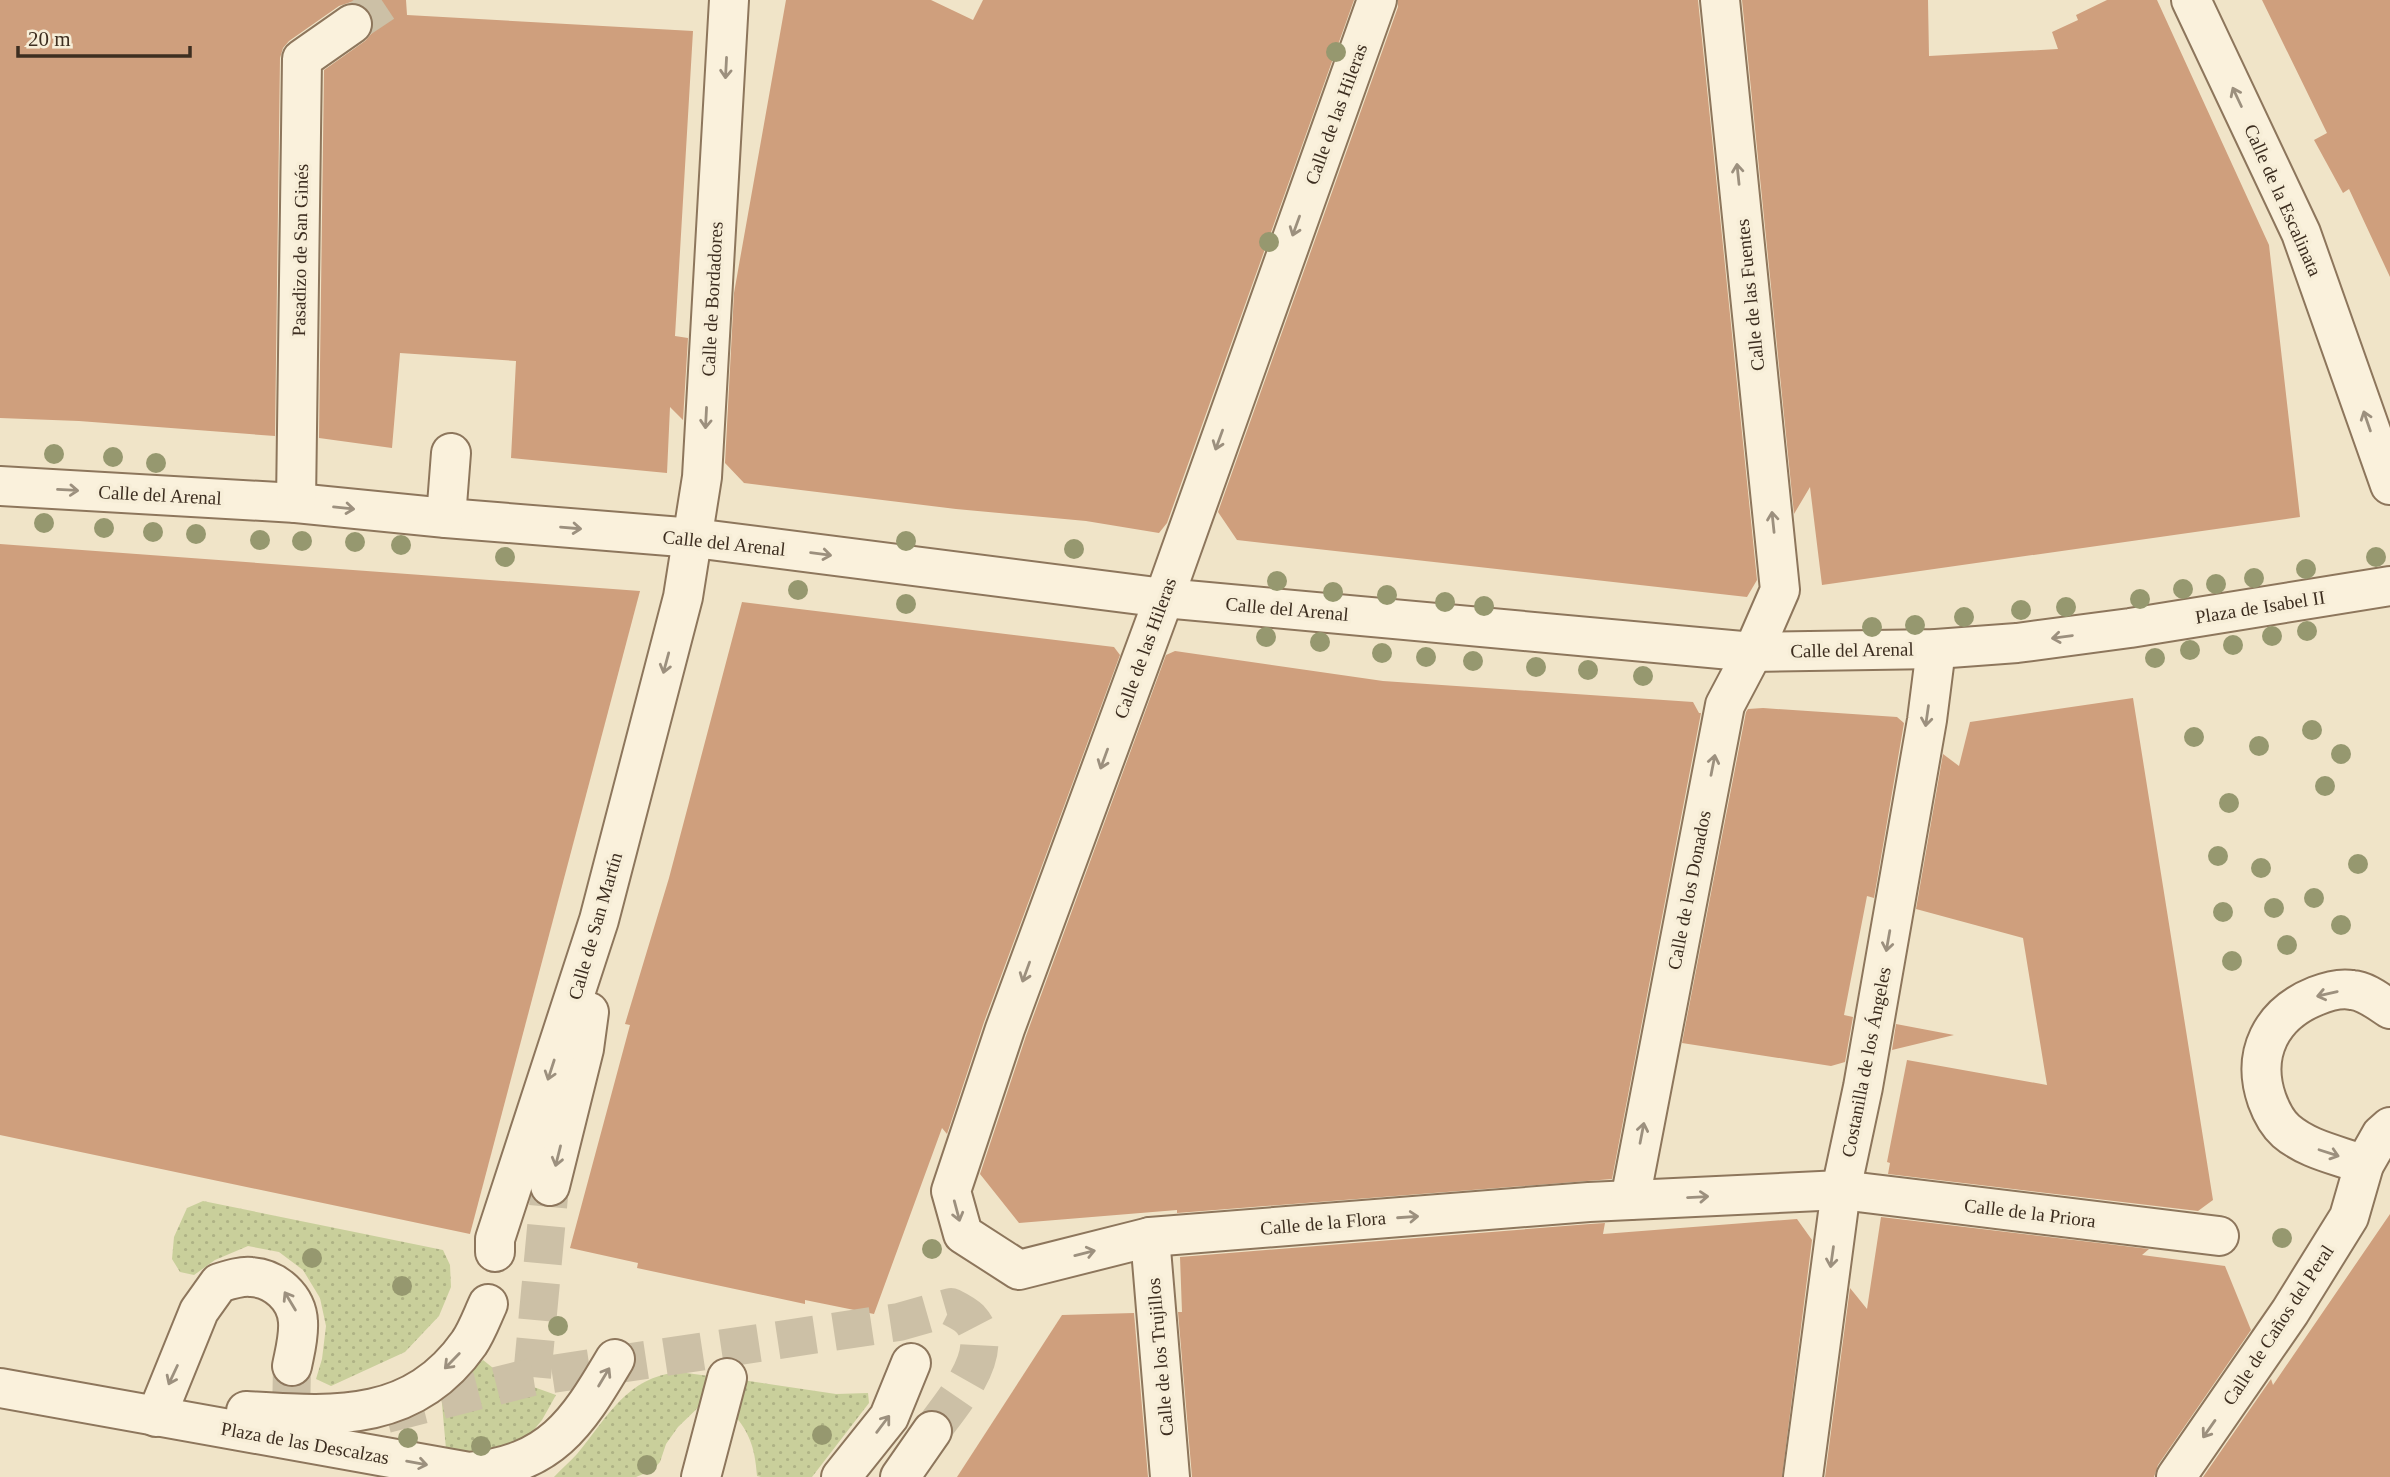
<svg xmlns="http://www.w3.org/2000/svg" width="2390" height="1477" viewBox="0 0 2390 1477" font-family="'Times New Roman',serif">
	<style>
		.grass { fill: url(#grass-dots) }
		.building { fill: #cf9f7d }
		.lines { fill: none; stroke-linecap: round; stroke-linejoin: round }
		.minor-tunnel { stroke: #ccc0a6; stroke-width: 38; stroke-dasharray: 38 19; stroke-linecap: butt }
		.minor-casing { stroke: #8d765c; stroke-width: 42 }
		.minor { stroke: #faf1dc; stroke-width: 38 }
		.tree { fill: #96986f }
		.oneway { stroke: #9c907e }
		.labels { text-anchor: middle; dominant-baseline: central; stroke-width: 7; stroke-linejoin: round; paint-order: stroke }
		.street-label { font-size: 19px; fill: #3d2e20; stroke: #f7eed8 }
	</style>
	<defs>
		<pattern id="grass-dots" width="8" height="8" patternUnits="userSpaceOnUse" patternTransform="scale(1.75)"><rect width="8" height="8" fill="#c9cf9b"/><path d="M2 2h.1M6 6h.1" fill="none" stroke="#aeb285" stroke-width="1.8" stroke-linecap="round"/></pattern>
	</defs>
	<rect width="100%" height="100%" fill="#f0e4c8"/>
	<g class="grass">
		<path d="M203 1201 443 1250 450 1265 451 1287 439 1316 405 1352 331 1386 316 1379 322 1359 326 1326 320 1298 303 1270 279 1252 248 1246 215 1260 194 1275 180 1272 172 1259 174 1237 187 1208Z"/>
		<path d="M483 1360 503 1376 556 1395 542 1420 527 1438 490 1454 446 1449 441 1393Z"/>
		<path d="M679 1372 709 1376 706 1400 678 1427 666 1444 660 1462 653 1470 636 1477H554C561 1469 570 1462 577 1454 608 1417 626 1377 679 1372Z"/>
		<path d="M742 1380 836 1394 868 1393 869 1403 812 1477H761L757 1476C755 1447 749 1429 728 1409Z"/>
	</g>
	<g class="building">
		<path d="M0 0H406L407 15 693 31 675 336 688 338 683 420 670 407 667 473 511 458 516 361 400 353 392 448 319 438 324 70 365 41 372 33 374 23 369 11 362 5 351 2 339 6 289 41 283 48 280 58 275 436 79 421 0 418Z"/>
		<path d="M786 0H931L973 20 983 0H1354L1167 523 1159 533 1086 521 956 509 744 483 725 463 734 293Z"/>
		<path d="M1398 0H1698L1757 580 1747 597 1237 540 1218 512 1398 7Z"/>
		<path d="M1742 0H1928L1929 56 2058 49 2052 32 2078 20 2076 15 2107 0H2157L2269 245 2300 517 1822 585 1810 487 1794 514Z"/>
		<path d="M2262 0H2390V277L2349 189 2343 193 2314 140 2327 133Z"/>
		<path d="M0 544 640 591 470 1234 0 1135Z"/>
		<path d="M742 602 1114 647 1120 655 984 1022 947 1134 942 1128 874 1314 805 1300V1304L637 1268 638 1263 570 1248 630 1025 625 1024 669 878Z"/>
		<path d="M1175 651 1383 681 1693 702 1699 713H1701L1612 1179 1177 1213V1210L1019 1223 980 1174 1026 1036 1166 655Z"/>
		<path d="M2133 698 2213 1200 2198 1211 1888 1174 1890 1163 1887 1162 1907 1060 2047 1085 2023 938 1916 909 1943 754 1959 766 1970 722Z"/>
		<path d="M1763 708 1897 717 1904 723 1874 898 1867 896 1844 1015 1853 1017 1845 1062 1831 1066 1682 1043 1746 712 1748 709Z"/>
		<path d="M1896 1024 1954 1035 1892 1050Z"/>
		<path d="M2390 1214V1477H2203L2271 1379 2273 1385Z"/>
		<path d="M1881 1217 2149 1249 2142 1255 2225 1266 2251 1330 2158 1465 2154 1477H1825L1850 1288 1867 1309Z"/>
		<path d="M1797 1219 1812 1240 1782 1477H1192L1178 1312H1182L1180 1257 1590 1224 1605 1223 1603 1234Z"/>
		<path d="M1134 1313 1148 1477H957L1062 1315Z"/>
	</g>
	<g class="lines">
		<g class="minor-tunnel">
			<path d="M352 24 388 0"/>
			<path d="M292 1366 291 1417 299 1428 315 1432"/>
			<path d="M532 1377 550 1186"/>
			<path d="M386 1414 532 1377 899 1322 951 1307C957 1310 965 1314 970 1319 1000 1351 950 1405 932 1431"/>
		</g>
		<g class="minor-casing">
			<g id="minor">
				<path d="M1377 0 1164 598 1005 1029 951 1191 963 1234 1019 1270 1150 1237 1589 1202 1841 1190 2219 1236"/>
				<path d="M2191 0 2301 233 2390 485"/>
				<path d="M0 486 296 503 446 518 694 538 1164 598 1753 652 1936 649 2017 643 2130 628 2390 586"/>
				<path d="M296 503 302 59 352 24"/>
				<path d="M446 518 451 453"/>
				<path d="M2364 1165C2338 1155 2308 1150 2286 1131 2277 1123 2271 1111 2267 1100 2251 1054 2271 1014 2316 996 2326 992 2341 988 2352 990 2366 991 2379 1002 2390 1009"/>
				<path d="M550 1186 584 1049 589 1012"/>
				<path d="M1630 1200 1725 705 1753 652 1780 590 1720 0"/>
				<path d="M1150 1237 1170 1477"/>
				<path d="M495 1252V1239L599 920 683 597 702 477 729 0"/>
				<path d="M0 1388 469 1472C551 1464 576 1425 615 1359"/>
				<path d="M246 1411C332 1416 412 1424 469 1343 477 1331 482 1317 488 1304"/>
				<path d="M156 1417 199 1311 219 1283C229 1280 241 1276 251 1277 275 1278 297 1298 298 1322 299 1337 295 1351 292 1366"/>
				<path d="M701 1477 727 1378"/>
				<path d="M841 1477 889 1417 911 1363"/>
				<path d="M900 1477 932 1431"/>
				<path d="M1803 1477 1841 1190 1863 1087 1927 720 1936 649"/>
				<path d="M2176 1477 2290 1312 2349 1217 2364 1165 2381 1135 2390 1127"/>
			</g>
		</g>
		<use href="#minor" class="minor"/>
	</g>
	<g class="tree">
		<circle cx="1336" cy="52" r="10"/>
		<circle cx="1269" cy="242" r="10"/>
		<circle cx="54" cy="454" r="10"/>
		<circle cx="113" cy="457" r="10"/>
		<circle cx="156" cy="463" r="10"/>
		<circle cx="44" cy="523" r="10"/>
		<circle cx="104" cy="528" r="10"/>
		<circle cx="153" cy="532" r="10"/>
		<circle cx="196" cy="534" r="10"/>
		<circle cx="260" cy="540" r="10"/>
		<circle cx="302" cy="541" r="10"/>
		<circle cx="906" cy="541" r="10"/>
		<circle cx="355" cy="542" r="10"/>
		<circle cx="401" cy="545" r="10"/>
		<circle cx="1074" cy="549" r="10"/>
		<circle cx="505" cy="557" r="10"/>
		<circle cx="2376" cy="557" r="10"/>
		<circle cx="2306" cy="569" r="10"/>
		<circle cx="2254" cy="578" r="10"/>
		<circle cx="1277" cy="581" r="10"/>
		<circle cx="2216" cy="584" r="10"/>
		<circle cx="2183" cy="589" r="10"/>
		<circle cx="798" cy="590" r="10"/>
		<circle cx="1333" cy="592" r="10"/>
		<circle cx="1387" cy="595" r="10"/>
		<circle cx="2140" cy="599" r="10"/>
		<circle cx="1445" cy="602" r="10"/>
		<circle cx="906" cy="604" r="10"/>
		<circle cx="1484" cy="606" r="10"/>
		<circle cx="2066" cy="607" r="10"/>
		<circle cx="2021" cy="610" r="10"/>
		<circle cx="1964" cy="617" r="10"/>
		<circle cx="1915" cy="625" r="10"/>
		<circle cx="1872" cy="627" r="10"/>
		<circle cx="2307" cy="631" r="10"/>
		<circle cx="2272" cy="636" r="10"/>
		<circle cx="1266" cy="637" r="10"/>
		<circle cx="1320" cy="642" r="10"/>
		<circle cx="2233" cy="645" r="10"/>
		<circle cx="2190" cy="650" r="10"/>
		<circle cx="1382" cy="653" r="10"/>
		<circle cx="1426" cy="657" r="10"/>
		<circle cx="2155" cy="658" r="10"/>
		<circle cx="1473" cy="661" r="10"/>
		<circle cx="1536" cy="667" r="10"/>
		<circle cx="1588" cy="670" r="10"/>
		<circle cx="1643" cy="676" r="10"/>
		<circle cx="2312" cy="730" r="10"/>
		<circle cx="2194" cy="737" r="10"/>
		<circle cx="2259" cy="746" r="10"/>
		<circle cx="2341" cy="754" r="10"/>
		<circle cx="2325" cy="786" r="10"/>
		<circle cx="2229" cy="803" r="10"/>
		<circle cx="2218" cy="856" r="10"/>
		<circle cx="2358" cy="864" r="10"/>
		<circle cx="2261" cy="868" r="10"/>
		<circle cx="2314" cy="898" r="10"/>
		<circle cx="2274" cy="908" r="10"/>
		<circle cx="2223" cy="912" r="10"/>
		<circle cx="2341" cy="925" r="10"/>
		<circle cx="2287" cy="945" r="10"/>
		<circle cx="2232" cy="961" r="10"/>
		<circle cx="2282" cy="1238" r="10"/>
		<circle cx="932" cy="1249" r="10"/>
		<circle cx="312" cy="1258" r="10"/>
		<circle cx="402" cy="1286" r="10"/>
		<circle cx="558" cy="1326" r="10"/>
		<circle cx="822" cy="1435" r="10"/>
		<circle cx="408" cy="1438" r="10"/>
		<circle cx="481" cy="1446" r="10"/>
		<circle cx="647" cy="1465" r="10"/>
	</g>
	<defs><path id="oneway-shaft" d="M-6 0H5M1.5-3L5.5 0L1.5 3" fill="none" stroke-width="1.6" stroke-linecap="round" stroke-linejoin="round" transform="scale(1.75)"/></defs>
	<g class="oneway">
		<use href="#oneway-shaft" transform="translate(726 68) rotate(93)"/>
		<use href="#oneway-shaft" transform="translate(2237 97) rotate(-115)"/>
		<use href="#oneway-shaft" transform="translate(1738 174) rotate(-96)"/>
		<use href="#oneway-shaft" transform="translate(1296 226) rotate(110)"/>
		<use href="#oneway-shaft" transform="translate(706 418) rotate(93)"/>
		<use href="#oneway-shaft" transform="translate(2367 421) rotate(-109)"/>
		<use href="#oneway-shaft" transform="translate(1219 440) rotate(110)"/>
		<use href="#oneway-shaft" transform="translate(68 490) rotate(3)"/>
		<use href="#oneway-shaft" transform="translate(344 508) rotate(6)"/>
		<use href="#oneway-shaft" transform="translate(1773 522) rotate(-96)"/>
		<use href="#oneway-shaft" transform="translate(571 528) rotate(5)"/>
		<use href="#oneway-shaft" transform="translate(821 554) rotate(7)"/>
		<use href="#oneway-shaft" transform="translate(2062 637) rotate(172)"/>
		<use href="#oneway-shaft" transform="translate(666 663) rotate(105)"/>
		<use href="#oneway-shaft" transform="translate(1927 716) rotate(98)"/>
		<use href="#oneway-shaft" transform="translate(1104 759) rotate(110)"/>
		<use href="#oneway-shaft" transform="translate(1713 765) rotate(-79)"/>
		<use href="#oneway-shaft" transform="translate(1888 941) rotate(100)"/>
		<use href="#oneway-shaft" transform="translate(1026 972) rotate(110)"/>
		<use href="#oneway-shaft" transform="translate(2327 994) rotate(167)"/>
		<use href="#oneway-shaft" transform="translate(551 1070) rotate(108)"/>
		<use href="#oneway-shaft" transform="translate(1642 1133) rotate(-79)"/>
		<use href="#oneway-shaft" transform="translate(2329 1153) rotate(18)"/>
		<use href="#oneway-shaft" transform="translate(558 1156) rotate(104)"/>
		<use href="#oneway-shaft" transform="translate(1698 1197) rotate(-3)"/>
		<use href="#oneway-shaft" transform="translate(957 1211) rotate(75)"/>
		<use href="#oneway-shaft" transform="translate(1408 1217) rotate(-4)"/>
		<use href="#oneway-shaft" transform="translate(1085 1253) rotate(-14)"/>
		<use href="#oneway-shaft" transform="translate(1832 1257) rotate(98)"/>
		<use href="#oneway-shaft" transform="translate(290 1301) rotate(-121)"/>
		<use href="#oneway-shaft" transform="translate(452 1361) rotate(134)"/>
		<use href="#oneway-shaft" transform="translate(173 1375) rotate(115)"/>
		<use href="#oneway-shaft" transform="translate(604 1377) rotate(-59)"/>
		<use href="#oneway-shaft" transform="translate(883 1424) rotate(-53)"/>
		<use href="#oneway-shaft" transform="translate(2209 1429) rotate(125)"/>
		<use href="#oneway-shaft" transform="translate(417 1463) rotate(10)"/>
	</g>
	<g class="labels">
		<g class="street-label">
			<text transform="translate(1336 114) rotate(-70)">Calle de las Hileras</text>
			<text transform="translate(2283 200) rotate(66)">Calle de la Escalinata</text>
			<text transform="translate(300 250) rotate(-89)">Pasadizo de San Ginés</text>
			<text transform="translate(1750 295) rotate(-96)">Calle de las Fuentes</text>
			<text transform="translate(712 299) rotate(-87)">Calle de Bordadores</text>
			<text transform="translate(160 495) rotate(3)">Calle del Arenal</text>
			<text transform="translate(724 543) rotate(6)">Calle del Arenal</text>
			<text transform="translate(2260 607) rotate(-9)">Plaza de Isabel II</text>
			<text transform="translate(1287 609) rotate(5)">Calle del Arenal</text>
			<text transform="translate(1145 648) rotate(-70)">Calle de las Hileras</text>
			<text transform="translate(1852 650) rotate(-1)">Calle del Arenal</text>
			<text transform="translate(1689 890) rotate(-79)">Calle de los Donados</text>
			<text transform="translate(595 926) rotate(-74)">Calle de San Martín</text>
			<text transform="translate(1866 1062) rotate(-79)">Costanilla de los Ángeles</text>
			<text transform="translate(2030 1213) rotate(7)">Calle de la Priora</text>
			<text transform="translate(1323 1223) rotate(-5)">Calle de la Flora</text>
			<text transform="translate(2278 1325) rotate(-57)">Calle de Caños del Peral</text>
			<text transform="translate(1160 1357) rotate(-95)">Calle de los Trujillos</text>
			<text transform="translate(305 1443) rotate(10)">Plaza de las Descalzas</text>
		</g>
	</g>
	<path d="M18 46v10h172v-10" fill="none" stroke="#3d2e20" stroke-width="3.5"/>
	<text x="28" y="46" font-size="21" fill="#3d2e20" stroke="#f7eed8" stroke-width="5" paint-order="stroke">20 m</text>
</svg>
